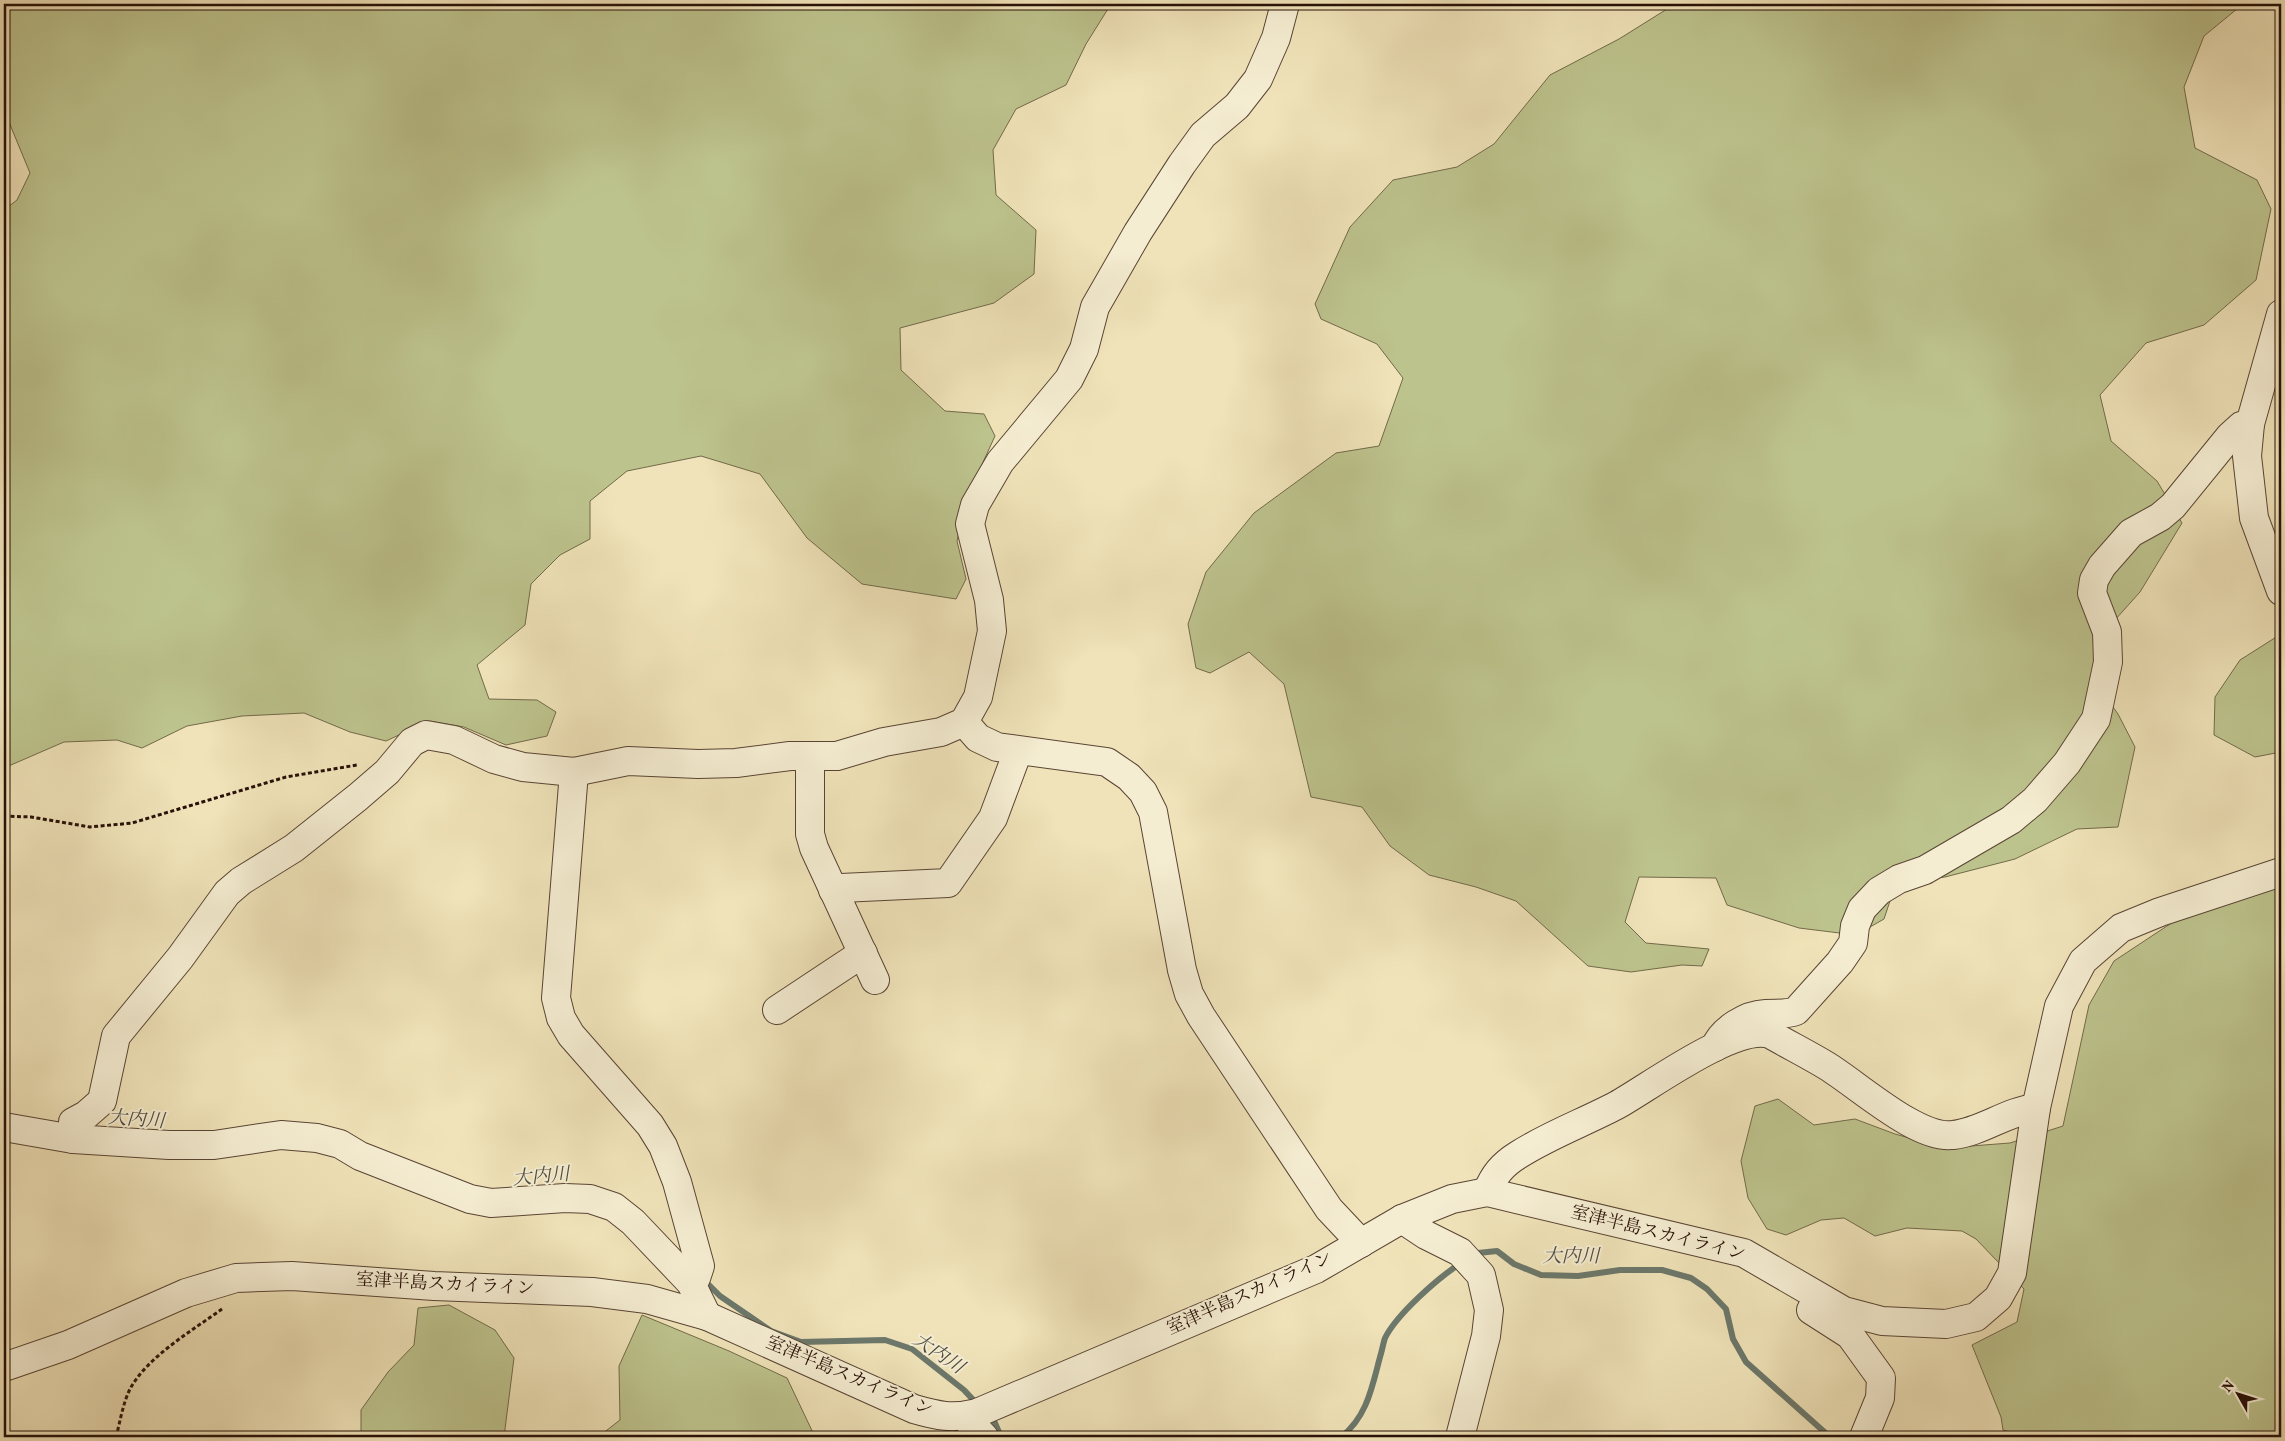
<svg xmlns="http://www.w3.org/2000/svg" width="2285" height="1441" viewBox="0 0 2285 1441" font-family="Vollkorn,'Noto Serif JP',serif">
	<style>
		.green { fill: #bdc38d; stroke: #726a4a }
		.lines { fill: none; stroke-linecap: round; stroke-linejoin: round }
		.stream { stroke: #6c786b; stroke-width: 6 }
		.minor-casing { stroke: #594534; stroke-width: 30 }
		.path { stroke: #271007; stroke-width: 3; stroke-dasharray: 4 2.5; stroke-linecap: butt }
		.minor { stroke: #f5edd2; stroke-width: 28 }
		.labels { text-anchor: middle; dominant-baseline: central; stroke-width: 4; stroke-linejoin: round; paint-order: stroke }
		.street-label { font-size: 18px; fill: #271007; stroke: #f5edd2 }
		.water-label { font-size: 19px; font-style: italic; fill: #4f4d41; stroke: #f5edd2 }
	</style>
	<rect width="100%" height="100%" fill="#f0e3b9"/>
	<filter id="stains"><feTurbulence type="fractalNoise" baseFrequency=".004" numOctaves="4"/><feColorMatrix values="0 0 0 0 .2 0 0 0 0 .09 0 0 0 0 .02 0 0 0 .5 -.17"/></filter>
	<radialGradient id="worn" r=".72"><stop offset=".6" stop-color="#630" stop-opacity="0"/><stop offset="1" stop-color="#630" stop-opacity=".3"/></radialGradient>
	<g class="green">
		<path d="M4 4H1111L1086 44 1066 85 1016 109 993 150 996 195 1036 230 1034 274 994 303 900 328 901 370 945 411 984 414 995 436 968 495 957 541 966 579 956 599 862 584 807 538 760 474 701 456 627 471 590 501V539L560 555 531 584 525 625 477 665 489 699 537 700 556 712 547 736 506 745 464 727 429 721 386 741 350 732 304 713 242 716 187 726 142 748 117 740 64 742 4 768V210L17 200 30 173 4 110Z"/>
		<path d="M1675 4H2243L2204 36 2184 87 2195 148 2257 180 2271 209 2256 280 2204 325 2146 343 2100 395 2111 441 2157 481 2182 523 2140 592 2097 640 2092 678 2118 714 2135 747 2118 827 2077 829 2015 859 1945 877 1909 881 1890 901 1884 919 1856 935 1799 928 1727 905 1716 878 1639 877 1625 922 1646 943 1709 949 1702 966 1682 965 1631 972 1588 966 1516 901 1476 887 1429 875 1390 846 1362 807 1311 797 1284 684 1249 652 1210 673 1196 668 1188 624 1206 572 1254 513 1336 453 1379 446 1403 378 1377 344 1321 319 1315 304 1350 227 1393 180 1457 167 1494 144 1550 75 1619 39Z"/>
		<path d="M2281 634V752L2255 757 2214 735 2215 697 2240 660Z"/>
		<path d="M2281 884V1437H2026L2003 1430 2001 1417 1972 1345 2017 1322 2024 1289 1976 1239 1962 1231 1907 1228 1875 1236 1844 1218 1821 1220 1786 1235 1767 1229 1748 1198 1741 1161 1755 1106 1778 1099 1814 1125 1855 1119 1895 1134 1945 1148 2010 1143 2063 1126 2089 1005 2114 961 2173 922Z"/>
		<path d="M449 1305 495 1330 514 1358 504 1437H361V1410L388 1372 414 1345 418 1308Z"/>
		<path d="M642 1315 729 1351 787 1378 815 1437H598L620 1420 619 1366Z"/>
	</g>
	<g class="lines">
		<g class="stream">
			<path d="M1474 1255 1478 1253 1497 1251 1514 1264 1541 1275 1578 1276 1620 1270H1662L1691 1278 1707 1289 1726 1309 1733 1339 1746 1362 1830 1437"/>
			<path d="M702 1278 720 1296 771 1331 801 1342 885 1340 912 1349 964 1390 979 1406"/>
			<path d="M988 1415 995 1423 1001 1437"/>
			<path d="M1277 1437H1292"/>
			<path d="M1341 1437C1367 1417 1372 1387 1380 1357 1382 1351 1383 1344 1385 1338 1397 1314 1438 1278 1461 1263"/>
		</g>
		<g class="minor-casing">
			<g id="minor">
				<path d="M2281 314 2250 424 2247 456 2254 518 2281 591"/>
				<path d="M964 722 978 738 997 747 1107 762 1129 777 1143 792 1153 812 1182 970 1189 994 1201 1016 1329 1209 1361 1243"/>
				<path d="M810 758V834L814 848 875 980"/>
				<path d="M574 772 556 998 561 1018 571 1035 650 1125 663 1146 677 1182 700 1266 696 1278 691 1283"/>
				<path d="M833 890 841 888 948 883 993 818 1018 751"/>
				<path d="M777 1010 863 953"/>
				<path d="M1715 1047C1723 1029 1746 1015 1765 1014 1777 1013 1785 1015 1796 1011L1840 962 1853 943 1855 926 1862 909 1879 891 1899 879 1925 870 2011 820 2035 800 2067 763 2096 719 2108 662 2107 632 2092 593 2094 580 2102 566 2131 533 2160 517 2173 506 2230 436 2241 426 2250 424"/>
				<path d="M4 1127 73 1139 169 1145H214L281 1135 317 1138 340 1144 360 1156 470 1199 491 1203 565 1198 590 1199 614 1207 633 1222 691 1283 707 1316"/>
				<path d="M73 1139V1122L86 1115 102 1101 116 1036 180 958 227 893 241 881 294 848 358 797 387 772 412 742 426 735 454 740 494 759 523 767 574 772 628 761 698 764 736 763 790 756H837L884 742 941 732 964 722 978 697 992 631 989 600 970 524 975 505 1000 462 1069 379 1084 349 1095 307 1138 232 1182 164 1203 135 1237 106 1258 79 1276 38 1285 4"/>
				<path d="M1487 1192C1494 1175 1502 1165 1518 1155 1549 1135 1585 1122 1617 1105 1651 1086 1734 1024 1770 1034 1789 1045 1809 1055 1827 1066 1858 1085 1918 1140 1953 1135 1982 1132 2007 1111 2036 1108"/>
				<path d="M1402 1219 1426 1235 1460 1252 1481 1275 1489 1310 1486 1336 1460 1437"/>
				<path d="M1811 1310 1850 1335 1881 1378 1880 1398 1864 1437"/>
				<path d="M4 1367 68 1345 186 1293 236 1278 292 1276 434 1286 592 1292 647 1299 707 1316 914 1409C938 1416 952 1419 977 1413L1316 1269 1402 1219 1452 1199 1487 1192 1744 1253 1844 1311 1882 1321 1946 1324 1976 1317 1998 1298 2012 1273 2036 1108 2059 1006 2083 961 2121 928 2160 912 2281 872"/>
				<path d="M964 1416 984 1437"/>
			</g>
		</g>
		<g class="path">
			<path d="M4 816 31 817 90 827 132 823 286 777 357 765"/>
			<path d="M116 1437C120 1422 123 1403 130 1389 147 1357 193 1330 222 1309"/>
		</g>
		<use href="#minor" class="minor"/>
	</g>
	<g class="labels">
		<g class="street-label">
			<text transform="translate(1658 1234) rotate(14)">室津半島スカイライン</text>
			<text transform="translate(445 1285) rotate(3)">室津半島スカイライン</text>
			<text transform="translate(1250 1294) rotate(-24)">室津半島スカイライン</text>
			<text transform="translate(849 1377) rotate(23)">室津半島スカイライン</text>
		</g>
		<g class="water-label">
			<text transform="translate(136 1120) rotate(4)">大内川</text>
			<text transform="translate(541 1177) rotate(-5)">大内川</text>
			<text x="1571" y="1257">大内川</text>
			<text transform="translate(938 1354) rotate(34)">大内川</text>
		</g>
	</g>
	<rect width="2285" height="1441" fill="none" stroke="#f0e3b9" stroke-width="20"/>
	<rect x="5" y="5" width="2275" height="1431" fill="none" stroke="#271007" stroke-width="2.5"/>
	<rect x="10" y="10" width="2265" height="1421" fill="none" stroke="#271007"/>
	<g transform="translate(2238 1394) rotate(309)" stroke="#f5edd2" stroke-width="4" paint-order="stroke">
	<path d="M0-4L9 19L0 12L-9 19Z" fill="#271007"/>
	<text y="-8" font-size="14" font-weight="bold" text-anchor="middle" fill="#271007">N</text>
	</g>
	<rect width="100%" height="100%" filter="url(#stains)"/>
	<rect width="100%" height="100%" fill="url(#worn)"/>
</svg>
